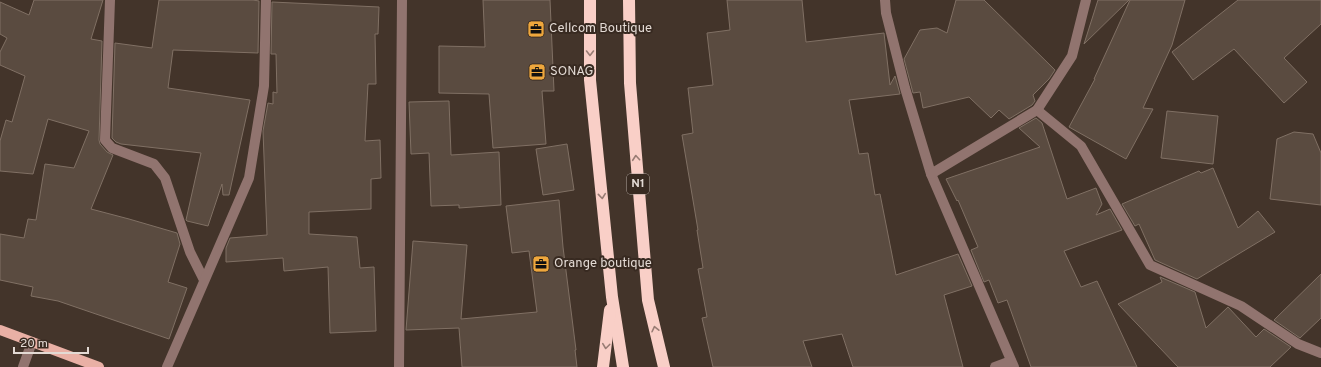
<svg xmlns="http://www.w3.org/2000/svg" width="1321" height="367" viewBox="0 0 1321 367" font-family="Overpass,sans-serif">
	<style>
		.building { fill: #5a4b40; stroke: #807064 }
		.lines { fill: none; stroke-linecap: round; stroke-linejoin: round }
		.minor { stroke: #91746f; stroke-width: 10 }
		.major { stroke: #e9b0a5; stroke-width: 10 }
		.highway { stroke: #f9cfc7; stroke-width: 12 }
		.oneway { stroke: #987c74 }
		.labels { text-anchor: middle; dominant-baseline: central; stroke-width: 4; stroke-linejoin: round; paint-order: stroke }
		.shield { fill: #382a21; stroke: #b0a59e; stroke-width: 1 }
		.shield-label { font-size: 12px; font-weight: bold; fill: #e3dad4 }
		.poi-label { font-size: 13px; fill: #e3dad4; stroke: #382a21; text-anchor: start }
	</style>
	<rect width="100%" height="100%" fill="#43342a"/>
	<g class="building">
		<path d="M34 0H103L91 39 102 41 99 140 100 144 107 152 113 155 91 209 129 219 177 233 180 244 168 282 187 288 169 339 58 301 31 296 33 287 0 280V234L24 238 28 219 36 220 45 164 74 168 89 131 48 119 33 174 0 171V141L6 120 12 122 25 76 0 65V52L7 38 0 34V2L29 15Z"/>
		<path d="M159 0H253L259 1 258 53 173 50 168 88 250 100 229 195H223L222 184 208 226 187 221 186 220 201 153 121 144 116 142 112 138 115 43 152 48Z"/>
		<path d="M483 0H550L554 91H542L546 144 493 148 489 94 439 93V46L485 47Z"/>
		<path d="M727 0H802L806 42 884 33 890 85 895 76 900 94 849 100 859 154 868 153 875 195 880 194 896 275 958 254 972 286 944 295 963 367H853L842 334 803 341 812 367H713L702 318 707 317 698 269 703 268 697 230H698L682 135 693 133 688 88 713 85 707 33 730 30Z"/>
		<path d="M956 0H984L1055 70 1049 79 1033 95 1035 101 1032 105 1009 119 999 110 991 118 969 97 923 108 920 92 913 93 904 59 920 30 937 28 947 33Z"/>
		<path d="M1098 0H1129L1084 44Z"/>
		<path d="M1130 0H1185L1172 45 1143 108 1153 109 1126 159 1069 127 1095 79H1094Z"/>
		<path d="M1238 0H1321V24L1284 58 1307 82 1284 103 1234 49 1193 80 1172 52Z"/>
		<path d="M272 2 379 7 378 34H375L376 84H368L365 141 380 140 381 178 371 179V209L309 212V234L357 237 360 268 374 267 376 331 330 333 328 267 284 271 283 258 226 262V248L230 238 267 235 263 131 268 103 273 104V92L277 93 276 54H271Z"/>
		<path d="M449 101 451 155 499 152 501 205 459 208V205L431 206 429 153 411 154 409 102Z"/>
		<path d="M1167 111 1218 116 1213 164 1161 158Z"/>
		<path d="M1036 118 1042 123 1067 199 1096 188 1102 204 1096 215 1110 209 1122 230 1064 251 1081 287 1097 281 1137 367H1031L1007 300 998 303 989 280 984 282 971 250 978 247 958 200 957 201 946 179 1040 147 1019 128Z"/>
		<path d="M1294 132 1313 134 1321 153V205L1270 199 1277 139Z"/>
		<path d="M567 144 574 190 543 195 536 149Z"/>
		<path d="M1213 168 1238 228 1258 211 1275 232 1197 279 1155 260 1139 224 1135 226 1122 204 1199 171 1201 173Z"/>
		<path d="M559 200 563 247 576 350H575L577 367H462L459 328 406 330 413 241 467 245 461 319 537 312 529 251 512 253 506 206Z"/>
		<path d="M1321 274V318L1300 338 1274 320Z"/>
		<path d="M1160 277 1195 292 1206 328 1228 307 1256 337 1264 329 1291 347 1270 367H1178L1118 304 1162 282Z"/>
	</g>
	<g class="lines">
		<g class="minor">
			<path d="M110 0 105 140 112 148 154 164 165 178 190 252 204 280"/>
			<path d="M885 0 886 13 905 88 931 174 1014 367"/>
			<path d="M1037 110 1081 146 1150 265 1241 306 1298 344 1321 353"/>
			<path d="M931 174 1037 110 1072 56 1086 0"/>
			<path d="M23 367 32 342"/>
			<path d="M167 367 249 178 264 86 266 0"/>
			<path d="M399 367 402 0"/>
			<path d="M995 367 1011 361"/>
		</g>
		<path class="major" d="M0 330 99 367"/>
		<g class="highway">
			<path d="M590 0V80L612 297 623 367"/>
			<path d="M629 0 630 83 648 300 664 367"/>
			<path d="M603 367 610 310"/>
		</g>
	</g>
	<defs><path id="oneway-chevron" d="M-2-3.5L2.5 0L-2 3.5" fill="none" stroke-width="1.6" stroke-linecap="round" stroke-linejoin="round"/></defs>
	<g class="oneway">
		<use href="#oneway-chevron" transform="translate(590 53) rotate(90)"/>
		<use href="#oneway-chevron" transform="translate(636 158) rotate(-95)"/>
		<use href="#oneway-chevron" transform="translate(602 196) rotate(84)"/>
		<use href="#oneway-chevron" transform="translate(655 329) rotate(-103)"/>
		<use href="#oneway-chevron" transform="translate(606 346) rotate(97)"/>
	</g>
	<defs>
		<g id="office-square" transform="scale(0.9)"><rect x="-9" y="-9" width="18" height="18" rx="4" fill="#eea73d" stroke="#382a21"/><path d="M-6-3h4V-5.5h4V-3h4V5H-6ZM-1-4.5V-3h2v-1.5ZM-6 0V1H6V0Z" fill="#111"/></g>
	</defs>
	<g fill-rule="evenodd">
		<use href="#office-square" x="536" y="29"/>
		<use href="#office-square" x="537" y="72"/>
		<use href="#office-square" x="541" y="264"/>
	</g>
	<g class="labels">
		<rect class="shield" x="627" y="174" width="22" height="20" rx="3"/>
		<g class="shield-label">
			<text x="638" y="184">N1</text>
		</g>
		<g class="poi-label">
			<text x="549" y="29">Cellcom Boutique</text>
			<text x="550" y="72">SONAG</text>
			<text x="554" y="264">Orange boutique</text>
		</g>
	</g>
	<path d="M14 347v6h74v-6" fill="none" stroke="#e3dad4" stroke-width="2"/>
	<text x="20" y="347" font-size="12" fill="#e3dad4" stroke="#382a21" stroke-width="3" paint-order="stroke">20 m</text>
</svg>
